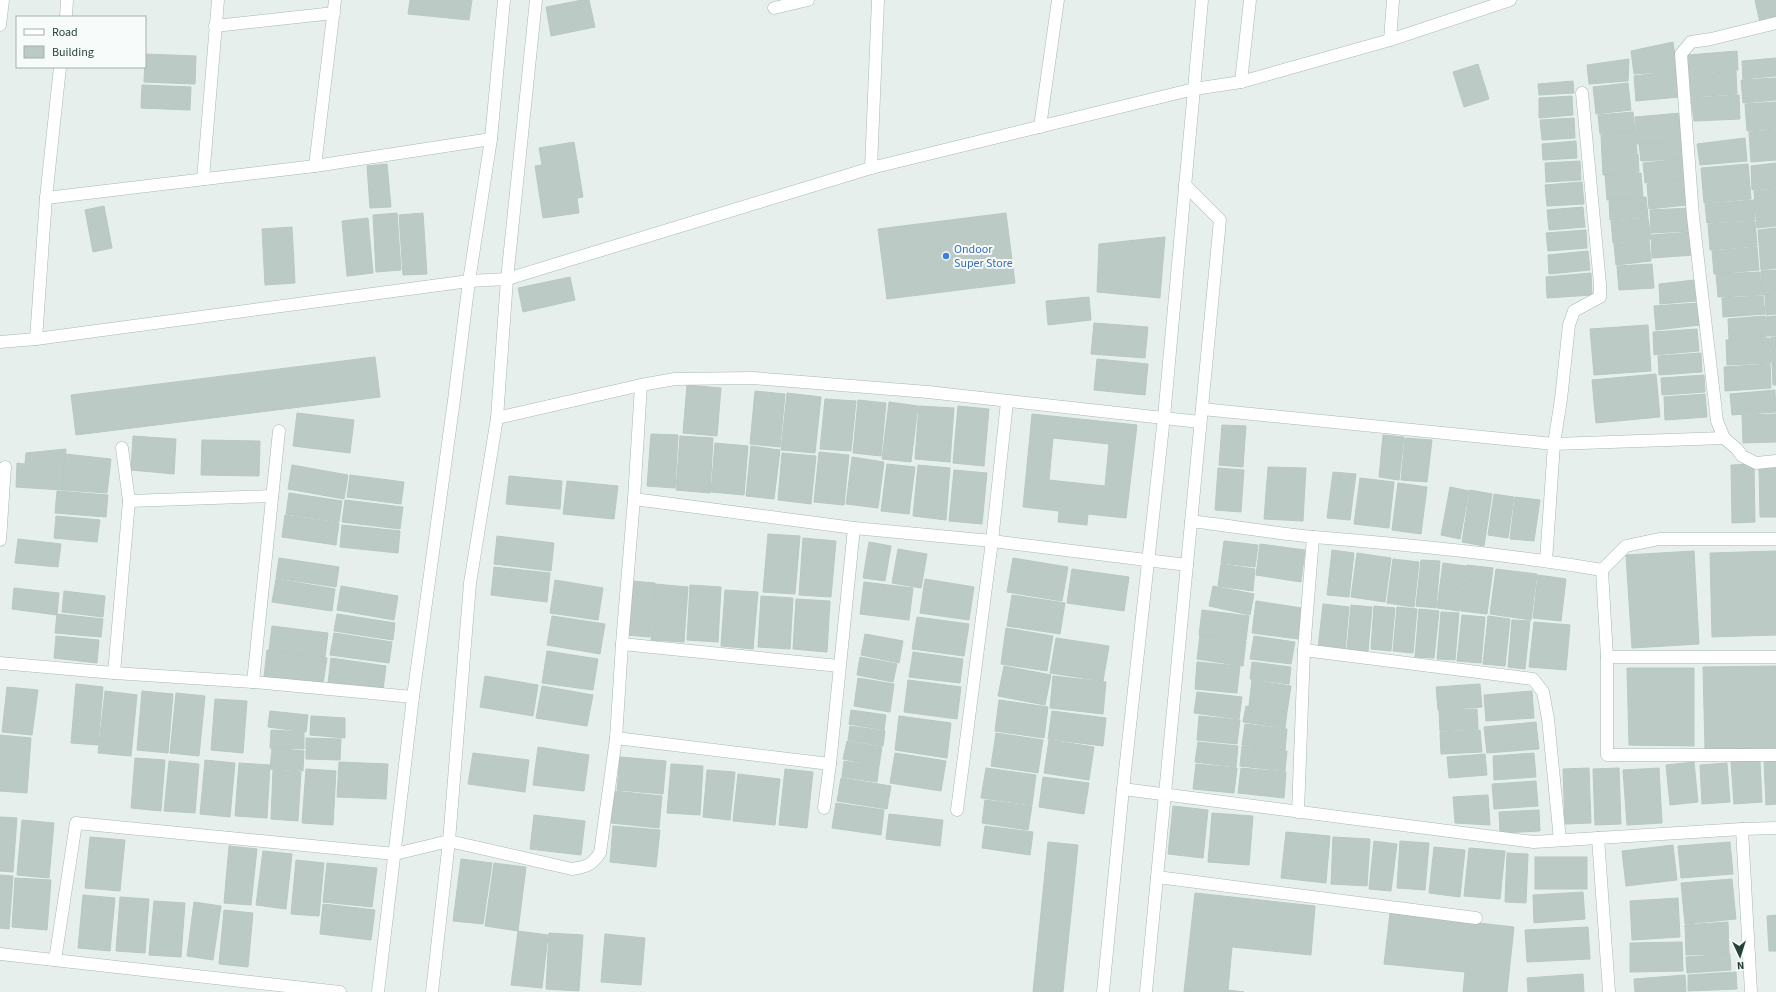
<svg xmlns="http://www.w3.org/2000/svg" width="1776" height="992" viewBox="0 0 1776 992" font-family="'Source Sans 3',sans-serif">
	<style>
		.building { fill: #bbcac4; stroke: #b8c9c2; fill-rule: evenodd }
		.lines { fill: none; stroke-linecap: round; stroke-linejoin: round }
		.minor-casing { stroke: #a8b8b2; stroke-width: 13 }
		.tertiary-casing { stroke: #a8b8b2; stroke-width: 13 }
		.minor { stroke: #fff; stroke-width: 12 }
		.tertiary { stroke: #fff; stroke-width: 12 }
		.shop-dot { fill: #3f7fe0; stroke: #f7fbf9; stroke-width: 1.5 }
		.labels { text-anchor: middle; dominant-baseline: central; stroke-width: 4; stroke-linejoin: round; paint-order: stroke }
		.shop-label { font-size: 12px; fill: #366cbe; stroke: #f7fbf9; text-anchor: start }
	</style>
	<rect width="100%" height="100%" fill="#e6efeb"/>
	<g class="building">
		<path d="M410 0H472L469 20 408 14Z"/>
		<path d="M582 0H589L595 27 551 36 546 7Z"/>
		<path d="M1755 0H1776V20L1760 23Z"/>
		<path d="M1673 42 1677 71 1634 74 1631 51Z"/>
		<path d="M1737 51 1738 70 1689 74 1688 55Z"/>
		<path d="M145 54 196 56 195 84 144 82Z"/>
		<path d="M1776 58V76L1743 79 1742 61Z"/>
		<path d="M1629 59 1628 81 1589 84 1587 65Z"/>
		<path d="M1478 64 1489 99 1464 107 1453 72Z"/>
		<path d="M1677 71 1679 97 1636 101 1634 76Z"/>
		<path d="M1736 71 1737 94 1691 97 1689 75Z"/>
		<path d="M1776 78V100L1743 103 1741 80Z"/>
		<path d="M1573 81 1574 93 1539 95 1538 84Z"/>
		<path d="M1628 83 1631 110 1596 114 1593 87Z"/>
		<path d="M142 85 191 87 190 110 141 108Z"/>
		<path d="M1739 95 1740 119 1694 121 1691 98Z"/>
		<path d="M1572 96 1573 115 1539 118V98Z"/>
		<path d="M1776 102V129L1747 131 1745 104Z"/>
		<path d="M1633 112 1635 131 1600 134 1598 115Z"/>
		<path d="M1681 113 1683 140 1637 144 1635 117Z"/>
		<path d="M1574 118 1575 138 1542 140 1540 120Z"/>
		<path d="M1776 130V160L1751 162 1749 132Z"/>
		<path d="M1635 131 1637 153 1602 156 1601 135Z"/>
		<path d="M1745 138 1747 161 1700 165 1697 144Z"/>
		<path d="M1576 141 1577 158 1543 160 1542 144Z"/>
		<path d="M1681 141 1682 159 1641 161 1639 144Z"/>
		<path d="M574 142 583 197 577 198 579 213 543 218 535 166 542 165 539 148Z"/>
		<path d="M1638 154 1639 172 1603 175 1602 156Z"/>
		<path d="M1684 159 1686 179 1645 183 1643 163Z"/>
		<path d="M1580 161 1581 180 1546 182 1545 163Z"/>
		<path d="M1776 163V188L1752 190 1751 166Z"/>
		<path d="M387 164 391 207 370 208 367 166Z"/>
		<path d="M1748 164 1751 199 1704 203 1701 168Z"/>
		<path d="M1641 173 1643 197 1607 200 1605 175Z"/>
		<path d="M1685 179 1687 205 1649 209 1647 184Z"/>
		<path d="M1582 182 1584 204 1547 206 1545 185Z"/>
		<path d="M1776 189V226L1757 228 1754 191Z"/>
		<path d="M1646 197 1648 217 1610 220 1609 200Z"/>
		<path d="M1754 200 1755 220 1707 223 1705 204Z"/>
		<path d="M104 206 112 248 93 252 85 210Z"/>
		<path d="M1583 207 1585 227 1549 230 1547 210Z"/>
		<path d="M1690 208 1692 231 1651 233 1650 210Z"/>
		<path d="M397 213 401 270 376 272 373 215Z"/>
		<path d="M423 213 427 274 403 275 399 215Z"/>
		<path d="M1006 213 1015 283 887 299 878 229Z"/>
		<path d="M368 218 373 273 347 276 342 221Z"/>
		<path d="M1648 218 1651 239 1613 243 1611 221Z"/>
		<path d="M1755 221 1757 246 1710 250 1708 224Z"/>
		<path d="M292 227 295 283 265 285 262 229Z"/>
		<path d="M1776 228V268L1761 270 1758 230Z"/>
		<path d="M1586 230 1587 248 1548 251 1546 233Z"/>
		<path d="M1692 232 1694 255 1652 258 1651 235Z"/>
		<path d="M1165 237 1160 298 1097 292 1099 244Z"/>
		<path d="M1649 240 1651 261 1616 265 1614 244Z"/>
		<path d="M1757 247 1759 270 1714 274 1712 251Z"/>
		<path d="M1588 251 1590 270 1549 274 1548 255Z"/>
		<path d="M1652 264 1654 288 1619 290 1617 266Z"/>
		<path d="M1776 270V294L1762 295 1761 271Z"/>
		<path d="M1760 272 1761 295 1718 297 1716 274Z"/>
		<path d="M1591 273 1592 295 1547 298 1546 277Z"/>
		<path d="M570 277 575 300 523 312 518 288Z"/>
		<path d="M1694 280 1696 301 1660 304 1659 284Z"/>
		<path d="M1765 295H1776V314L1766 315Z"/>
		<path d="M1763 296 1765 314 1723 317 1722 298Z"/>
		<path d="M1089 297 1091 320 1048 325 1046 301Z"/>
		<path d="M1698 303 1700 325 1656 330 1654 306Z"/>
		<path d="M1765 316 1766 337 1729 340 1728 319Z"/>
		<path d="M1776 316V336H1767L1766 317Z"/>
		<path d="M1094 323 1148 327 1145 358 1091 354Z"/>
		<path d="M1648 325 1651 371 1594 375 1590 329Z"/>
		<path d="M1697 329 1699 351 1654 355 1653 332Z"/>
		<path d="M1776 337V362L1772 363 1770 338Z"/>
		<path d="M1769 338 1771 363 1727 365 1726 340Z"/>
		<path d="M1701 353 1702 372 1659 375 1658 356Z"/>
		<path d="M375 357 380 397 76 435 71 395Z"/>
		<path d="M1097 359 1148 364 1145 395 1094 390Z"/>
		<path d="M1772 363H1776V385H1773Z"/>
		<path d="M1770 364 1771 388 1725 391 1724 367Z"/>
		<path d="M1656 374 1660 417 1596 423 1592 380Z"/>
		<path d="M1704 375 1705 392 1662 395 1661 378Z"/>
		<path d="M687 385 721 388 717 436 683 433Z"/>
		<path d="M1775 390 1776 412 1732 415 1730 394Z"/>
		<path d="M755 391 785 394 780 447 750 444Z"/>
		<path d="M787 393 821 397 815 453 781 450Z"/>
		<path d="M1705 394 1707 417 1665 420 1664 397Z"/>
		<path d="M825 399 856 401 851 451 820 449Z"/>
		<path d="M858 400 886 403 881 456 853 453Z"/>
		<path d="M889 402 918 406 911 462 882 459Z"/>
		<path d="M919 406 954 408 950 462 915 459Z"/>
		<path d="M958 406 989 409 984 466 953 463Z"/>
		<path d="M297 413 354 420 350 453 293 446Z"/>
		<path d="M1032 414 1137 425 1126 518 1088 514 1087 525 1058 522 1059 511 1023 507ZM1053 438 1109 444 1105 486 1049 480Z"/>
		<path d="M1776 414V442L1743 443 1742 415Z"/>
		<path d="M1222 425 1246 426 1243 467 1219 465Z"/>
		<path d="M651 434 678 435 675 488 647 486Z"/>
		<path d="M1383 435 1404 437 1399 480 1379 477Z"/>
		<path d="M133 436 176 439 174 474 131 470Z"/>
		<path d="M680 436 713 438 710 493 676 490Z"/>
		<path d="M1405 438 1432 440 1427 482 1401 480Z"/>
		<path d="M202 440 260 441 259 476 201 475Z"/>
		<path d="M715 443 748 446 744 495 711 492Z"/>
		<path d="M751 446 780 450 774 499 746 496Z"/>
		<path d="M66 449 62 490 16 487 17 463 25 464 26 453Z"/>
		<path d="M819 452 849 455 844 505 814 502Z"/>
		<path d="M782 453 816 456 811 504 778 500Z"/>
		<path d="M65 454 111 459 107 493 62 490Z"/>
		<path d="M852 457 884 462 878 508 846 504Z"/>
		<path d="M887 464 915 467 909 514 881 511Z"/>
		<path d="M1754 464 1755 522 1732 523 1731 465Z"/>
		<path d="M292 465 348 475 344 499 288 489Z"/>
		<path d="M918 465 950 468 946 520 913 516Z"/>
		<path d="M1268 467 1306 468 1303 521 1264 519Z"/>
		<path d="M1218 468 1244 470 1241 512 1215 510Z"/>
		<path d="M1759 468H1776V517H1760Z"/>
		<path d="M954 470 987 473 982 524 949 521Z"/>
		<path d="M1333 472 1356 474 1350 520 1327 518Z"/>
		<path d="M350 475 404 482 401 504 347 497Z"/>
		<path d="M509 476 562 481 560 509 506 504Z"/>
		<path d="M1360 478 1394 482 1389 528 1354 524Z"/>
		<path d="M567 481 618 486 614 519 563 514Z"/>
		<path d="M1398 483 1427 487 1421 534 1392 530Z"/>
		<path d="M1450 487 1469 491 1460 539 1441 535Z"/>
		<path d="M1470 490 1492 494 1484 546 1462 542Z"/>
		<path d="M57 491 108 495 106 517 55 513Z"/>
		<path d="M289 493 342 501 339 522 286 514Z"/>
		<path d="M1494 494 1514 497 1508 538 1488 535Z"/>
		<path d="M1515 497 1540 500 1534 541 1510 539Z"/>
		<path d="M345 500 403 507 400 529 342 522Z"/>
		<path d="M285 515 339 523 336 545 282 537Z"/>
		<path d="M56 516 100 520 97 542 54 538Z"/>
		<path d="M342 525 400 531 398 553 340 547Z"/>
		<path d="M768 534 800 536 795 594 763 592Z"/>
		<path d="M497 536 554 543 551 571 494 564Z"/>
		<path d="M803 538 836 541 831 597 799 595Z"/>
		<path d="M18 539 61 544 58 567 15 563Z"/>
		<path d="M1224 541 1258 545 1255 567 1221 563Z"/>
		<path d="M869 542 891 546 885 581 863 578Z"/>
		<path d="M1260 544 1305 550 1301 582 1256 575Z"/>
		<path d="M898 549 927 554 921 588 892 583Z"/>
		<path d="M1332 550 1354 553 1349 597 1327 595Z"/>
		<path d="M1694 551 1699 644 1632 648 1626 555Z"/>
		<path d="M1776 551V635L1712 637 1710 553Z"/>
		<path d="M1357 553 1391 558 1385 602 1351 597Z"/>
		<path d="M279 558 339 567 336 587 276 578Z"/>
		<path d="M1013 558 1068 567 1062 601 1007 592Z"/>
		<path d="M1393 559 1419 562 1414 607 1387 603Z"/>
		<path d="M1421 560 1440 561 1436 608 1416 606Z"/>
		<path d="M1443 563 1466 566 1460 611 1437 608Z"/>
		<path d="M1221 564 1255 569 1253 591 1218 586Z"/>
		<path d="M1467 565 1493 568 1487 614 1461 611Z"/>
		<path d="M494 567 550 573 547 602 491 595Z"/>
		<path d="M1072 569 1129 577 1124 611 1067 603Z"/>
		<path d="M1496 569 1537 574 1531 620 1490 614Z"/>
		<path d="M1538 575 1566 579 1561 621 1533 618Z"/>
		<path d="M276 579 335 589 332 611 272 602Z"/>
		<path d="M925 579 974 587 969 620 920 613Z"/>
		<path d="M555 580 603 588 598 620 550 613Z"/>
		<path d="M632 581 655 583 650 637 627 635Z"/>
		<path d="M864 582 913 588 909 620 860 614Z"/>
		<path d="M655 584 688 587 684 642 651 640Z"/>
		<path d="M690 585 721 587 718 642 687 640Z"/>
		<path d="M341 586 398 596 394 620 337 610Z"/>
		<path d="M1213 586 1254 594 1250 615 1209 606Z"/>
		<path d="M14 588 59 593 57 615 12 609Z"/>
		<path d="M725 590 758 592 753 649 721 646Z"/>
		<path d="M64 591 105 596 103 617 62 612Z"/>
		<path d="M1012 595 1065 603 1060 634 1007 626Z"/>
		<path d="M761 596 793 598 790 649 758 647Z"/>
		<path d="M796 599 830 601 827 652 793 649Z"/>
		<path d="M1256 601 1302 608 1298 639 1252 633Z"/>
		<path d="M1323 604 1349 607 1345 651 1318 648Z"/>
		<path d="M1351 605 1372 607 1368 651 1347 649Z"/>
		<path d="M1374 606 1395 608 1391 651 1371 649Z"/>
		<path d="M1397 607 1417 609 1413 653 1393 651Z"/>
		<path d="M1419 609 1439 611 1434 658 1415 657Z"/>
		<path d="M1202 610 1249 616 1246 640 1199 635Z"/>
		<path d="M1441 612 1459 613 1455 660 1437 659Z"/>
		<path d="M57 614 103 619 101 637 55 633Z"/>
		<path d="M337 614 395 623 393 640 334 631Z"/>
		<path d="M1462 615 1485 617 1481 663 1457 661Z"/>
		<path d="M552 616 605 624 600 654 547 645Z"/>
		<path d="M1488 616 1510 619 1505 666 1483 664Z"/>
		<path d="M917 617 969 624 964 656 912 649Z"/>
		<path d="M1512 620 1530 621 1525 669 1508 667Z"/>
		<path d="M1534 622 1570 625 1566 670 1529 667Z"/>
		<path d="M272 626 328 633 325 657 269 650Z"/>
		<path d="M1006 628 1053 636 1047 671 1001 664Z"/>
		<path d="M334 633 392 642 389 663 330 655Z"/>
		<path d="M865 634 903 641 899 663 861 655Z"/>
		<path d="M1200 635 1246 641 1243 666 1197 659Z"/>
		<path d="M56 636 99 640 97 663 54 658Z"/>
		<path d="M1254 636 1295 642 1291 664 1250 659Z"/>
		<path d="M1056 638 1109 646 1103 681 1050 673Z"/>
		<path d="M267 650 327 658 323 684 264 677Z"/>
		<path d="M547 651 598 659 593 690 542 683Z"/>
		<path d="M913 652 963 659 960 683 909 677Z"/>
		<path d="M860 657 897 664 893 682 857 675Z"/>
		<path d="M331 658 386 666 383 690 328 683Z"/>
		<path d="M1197 662 1240 666 1237 693 1195 689Z"/>
		<path d="M1252 662 1291 667 1289 684 1250 679Z"/>
		<path d="M1004 666 1051 675 1045 705 998 696Z"/>
		<path d="M1776 666V748L1705 749 1703 667Z"/>
		<path d="M1627 668H1694V746L1629 745Z"/>
		<path d="M485 676 538 685 533 716 480 707Z"/>
		<path d="M1053 676 1106 682 1103 714 1050 708Z"/>
		<path d="M858 678 894 684 890 712 854 706Z"/>
		<path d="M908 680 961 687 957 719 904 712Z"/>
		<path d="M1252 680 1291 686 1287 712 1249 706Z"/>
		<path d="M76 684 103 687 98 745 71 743Z"/>
		<path d="M1480 684 1482 707 1438 710 1436 687Z"/>
		<path d="M542 686 593 695 587 726 536 718Z"/>
		<path d="M7 687 38 690 32 735 2 732Z"/>
		<path d="M105 691 137 695 131 756 98 753Z"/>
		<path d="M142 691 173 694 168 753 137 750Z"/>
		<path d="M1532 691 1534 718 1486 721 1484 695Z"/>
		<path d="M1197 692 1242 697 1239 719 1194 713Z"/>
		<path d="M176 693 205 696 199 756 170 753Z"/>
		<path d="M215 699 247 701 243 753 211 750Z"/>
		<path d="M999 700 1048 707 1044 738 995 731Z"/>
		<path d="M1246 706 1287 712 1285 728 1243 722Z"/>
		<path d="M1477 709 1478 729 1440 731 1439 710Z"/>
		<path d="M851 710 886 715 884 730 849 724Z"/>
		<path d="M270 711 308 715 306 732 268 727Z"/>
		<path d="M1052 711 1106 718 1103 746 1048 739Z"/>
		<path d="M311 716 345 718V738L310 735Z"/>
		<path d="M899 716 951 723 947 758 895 750Z"/>
		<path d="M1199 716 1240 720 1237 744 1197 740Z"/>
		<path d="M1536 722 1539 749 1487 753 1484 727Z"/>
		<path d="M1245 724 1287 729 1285 750 1242 745Z"/>
		<path d="M850 726 885 731 883 746 848 740Z"/>
		<path d="M271 730 304 732V749L270 748Z"/>
		<path d="M1480 730 1482 752 1441 754 1440 732Z"/>
		<path d="M996 733 1043 740 1038 773 991 766Z"/>
		<path d="M0 735 31 738 27 793 0 791Z"/>
		<path d="M306 738 341 739 340 760 306 759Z"/>
		<path d="M1049 740 1094 747 1089 780 1044 773Z"/>
		<path d="M847 741 882 747 879 766 843 759Z"/>
		<path d="M1198 742 1238 746 1236 767 1195 762Z"/>
		<path d="M1242 746 1287 751 1285 771 1240 766Z"/>
		<path d="M538 747 589 755 584 791 533 785Z"/>
		<path d="M272 748 304 751 303 771 270 769Z"/>
		<path d="M473 753 529 760 525 792 468 784Z"/>
		<path d="M895 753 946 761 941 791 890 783Z"/>
		<path d="M1534 753 1536 777 1494 780 1493 756Z"/>
		<path d="M1485 754 1487 775 1449 778 1447 757Z"/>
		<path d="M620 757 666 761 663 794 617 790Z"/>
		<path d="M135 758 165 760 161 811 131 808Z"/>
		<path d="M205 760 235 763 230 817 200 814Z"/>
		<path d="M169 761 199 764 195 813 164 811Z"/>
		<path d="M844 761 879 766 877 782 842 777Z"/>
		<path d="M1760 761 1762 802 1734 804 1731 762Z"/>
		<path d="M1776 761V804L1766 805 1764 762Z"/>
		<path d="M339 762 388 764 386 799 337 797Z"/>
		<path d="M1694 762 1698 802 1670 805 1666 765Z"/>
		<path d="M239 763 270 765 267 818 235 816Z"/>
		<path d="M1727 763 1730 802 1702 804 1700 765Z"/>
		<path d="M671 764 703 766 700 815 667 813Z"/>
		<path d="M1196 764 1237 768 1234 793 1193 789Z"/>
		<path d="M986 768 1036 775 1032 805 981 798Z"/>
		<path d="M1241 768 1286 772 1284 798 1238 793Z"/>
		<path d="M1589 768 1591 823 1565 824 1563 769Z"/>
		<path d="M1619 768 1621 824 1595 825 1593 769Z"/>
		<path d="M1659 768 1662 823 1627 825 1623 770Z"/>
		<path d="M306 769 336 771 333 825 302 823Z"/>
		<path d="M785 769 813 772 807 828 779 825Z"/>
		<path d="M273 770 301 772 298 821 271 819Z"/>
		<path d="M707 770 735 772 730 820 703 817Z"/>
		<path d="M738 774 780 779 775 825 733 821Z"/>
		<path d="M1043 777 1089 783 1084 814 1039 807Z"/>
		<path d="M841 778 891 786 887 809 837 801Z"/>
		<path d="M1536 781 1538 806 1494 809 1492 784Z"/>
		<path d="M614 791 662 796 659 828 611 823Z"/>
		<path d="M1488 795 1490 825 1455 823 1453 797Z"/>
		<path d="M985 800 1032 806 1028 830 982 823Z"/>
		<path d="M836 803 884 810 881 835 832 828Z"/>
		<path d="M1173 806 1208 810 1203 858 1168 854Z"/>
		<path d="M1539 810 1540 831 1500 833 1499 812Z"/>
		<path d="M1212 813 1253 816 1249 865 1208 862Z"/>
		<path d="M889 814 943 820 940 846 886 839Z"/>
		<path d="M534 815 585 821 581 855 530 849Z"/>
		<path d="M0 817 17 818 13 872 0 871Z"/>
		<path d="M22 820 54 823 49 878 17 875Z"/>
		<path d="M613 826 660 830 656 867 610 862Z"/>
		<path d="M985 826 1033 832 1030 855 982 848Z"/>
		<path d="M1286 832 1330 836 1326 883 1281 878Z"/>
		<path d="M90 837 125 840 120 891 85 888Z"/>
		<path d="M1333 837 1370 839 1367 886 1331 884Z"/>
		<path d="M1374 841 1397 844 1391 891 1369 889Z"/>
		<path d="M1400 841 1429 843 1425 890 1397 888Z"/>
		<path d="M1048 842 1078 845 1063 992H1033Z"/>
		<path d="M1730 842 1733 874 1681 878 1678 846Z"/>
		<path d="M1673 845 1677 880 1626 886 1622 851Z"/>
		<path d="M229 846 257 849 251 905 224 903Z"/>
		<path d="M1434 847 1465 850 1460 897 1429 893Z"/>
		<path d="M1469 848 1505 851 1500 899 1464 896Z"/>
		<path d="M263 851 292 854 286 909 256 905Z"/>
		<path d="M1507 853 1528 854 1526 903 1505 902Z"/>
		<rect x="1535" y="857" width="52" height="32"/>
		<path d="M461 859 492 863 483 924 453 921Z"/>
		<path d="M296 860 324 863 319 916 291 914Z"/>
		<path d="M327 863 377 868 372 907 323 902Z"/>
		<path d="M494 863 526 867 518 931 485 926Z"/>
		<path d="M0 875 13 876 9 929 0 928Z"/>
		<path d="M15 878 51 880 47 930 12 927Z"/>
		<path d="M1732 879 1736 919 1685 924 1681 883Z"/>
		<path d="M1583 892 1585 919 1534 923 1533 895Z"/>
		<path d="M1195 893 1315 906 1311 955 1232 947 1228 990 1244 992H1184Z"/>
		<path d="M83 895 115 898 110 951 78 948Z"/>
		<path d="M120 897 149 899 145 953 116 951Z"/>
		<path d="M1678 898 1680 937 1632 940 1630 901Z"/>
		<path d="M154 901 185 903 181 957 149 955Z"/>
		<path d="M194 902 221 906 213 960 187 956Z"/>
		<path d="M323 904 375 910 371 940 320 934Z"/>
		<path d="M224 910 253 913 248 967 219 964Z"/>
		<path d="M1390 913 1514 927 1507 992H1463L1465 972 1384 964Z"/>
		<path d="M1776 915V951H1769L1767 916Z"/>
		<path d="M1728 922 1729 954 1686 955 1685 925Z"/>
		<path d="M1588 927 1590 959 1527 962 1525 930Z"/>
		<path d="M518 931 548 935 542 988 511 985Z"/>
		<path d="M549 933 583 935 579 991 546 989Z"/>
		<path d="M605 934 645 938 641 985 601 982Z"/>
		<path d="M1682 942 1683 971 1630 972V943Z"/>
		<path d="M1730 954 1731 970 1687 973 1686 957Z"/>
		<path d="M1736 972 1737 989 1688 991V975Z"/>
		<path d="M1583 974 1584 992H1528L1527 978Z"/>
		<path d="M1685 975 1686 992H1635L1634 979Z"/>
	</g>
	<g class="lines">
		<g class="minor-casing">
			<g id="minor">
				<path d="M774 8 808 0"/>
				<path d="M66 17 67 0"/>
				<path d="M1776 23 1711 39 1691 42 1681 54 1693 217 1717 421 1724 438 1737 449 1742 456 1756 463 1776 461"/>
				<path d="M0 25 3 0"/>
				<path d="M215 26 334 13"/>
				<path d="M1390 40 1393 0"/>
				<path d="M1040 127 1058 0"/>
				<path d="M315 166 335 0"/>
				<path d="M871 168 878 0"/>
				<path d="M203 179 218 0"/>
				<path d="M46 198 315 166 491 139"/>
				<path d="M36 339 46 198 60 67"/>
				<path d="M1202 409 1554 444 1724 438"/>
				<path d="M497 418 641 385 675 379 753 378 928 392 1200 422"/>
				<path d="M634 499 854 528 992 541 1187 565"/>
				<path d="M129 501 272 496"/>
				<path d="M1191 521C1232 526 1273 533 1314 537 1410 545 1507 554 1602 570L1607 657V755H1776"/>
				<path d="M0 540 5 467"/>
				<path d="M1546 561 1554 444 1561 399 1569 325 1574 311 1600 297V284L1582 93"/>
				<path d="M1602 570 1626 546 1659 539H1776"/>
				<path d="M622 644 839 666"/>
				<path d="M1304 650 1533 679 1543 692 1548 719 1560 840"/>
				<path d="M1607 657H1776"/>
				<path d="M0 663 114 673 253 682 413 697"/>
				<path d="M114 673 129 501 122 448"/>
				<path d="M253 682 279 431"/>
				<path d="M616 738 830 764"/>
				<path d="M1123 789 1534 842 1742 829 1751 992"/>
				<path d="M824 808 830 764 854 528"/>
				<path d="M957 810 992 541 1007 402"/>
				<path d="M1298 812 1304 650 1313 537"/>
				<path d="M1742 829 1776 828"/>
				<path d="M1598 838 1609 992"/>
				<path d="M1157 877 1476 918"/>
				<path d="M0 954 340 992"/>
				<path d="M55 960 76 823 395 854 449 841 572 869C586 867 592 865 600 853L616 738 622 644 634 499 641 385"/>
				<path d="M378 992 413 697 454 400 469 281 491 139 504 0"/>
				<path d="M432 992 449 841 470 583 497 418 507 279 536 0"/>
				<path d="M1103 992 1123 789 1164 417 1194 89"/>
				<path d="M1146 992 1220 220 1185 185"/>
			</g>
		</g>
		<g class="tertiary-casing">
			<g id="tertiary">
				<path d="M1241 82 1250 0"/>
				<path d="M1194 89 1202 0"/>
				<path d="M0 342 36 339 469 281 507 279 871 168 1194 89 1241 82 1390 40 1510 0"/>
			</g>
		</g>
		<use href="#minor" class="minor"/>
		<use href="#tertiary" class="tertiary"/>
	</g>
	<circle class="shop-dot" cx="946" cy="256" r="4"/>
	<g class="labels">
		<g class="shop-label">
			<text x="954" y="249">Ondoor<tspan x="954" dy="14">Super Store</tspan></text>
		</g>
	</g>
	<rect x="16" y="16" width="130" height="52" fill="#f7fbf9" stroke="#a3b1ad"/>
	<rect x="24" y="29" width="20" height="6" fill="#ffffff" stroke="#a3b1ad"/>
	<text x="52" y="36" font-size="12" fill="#24423a">Road</text>
	<rect x="24" y="46" width="20" height="12" fill="#bbcac4" stroke="#a3b1ad"/>
	<text x="52" y="56" font-size="12" fill="#24423a">Building</text>
	<g transform="translate(1740 956) rotate(176)" stroke="#f7fbf9" stroke-width="3" paint-order="stroke">
	<path d="M0-3L7 15L0 10L-7 15Z" fill="#24423a"/>
	<text y="-6" font-size="11" font-weight="bold" text-anchor="middle" fill="#24423a">N</text>
	</g>
</svg>
